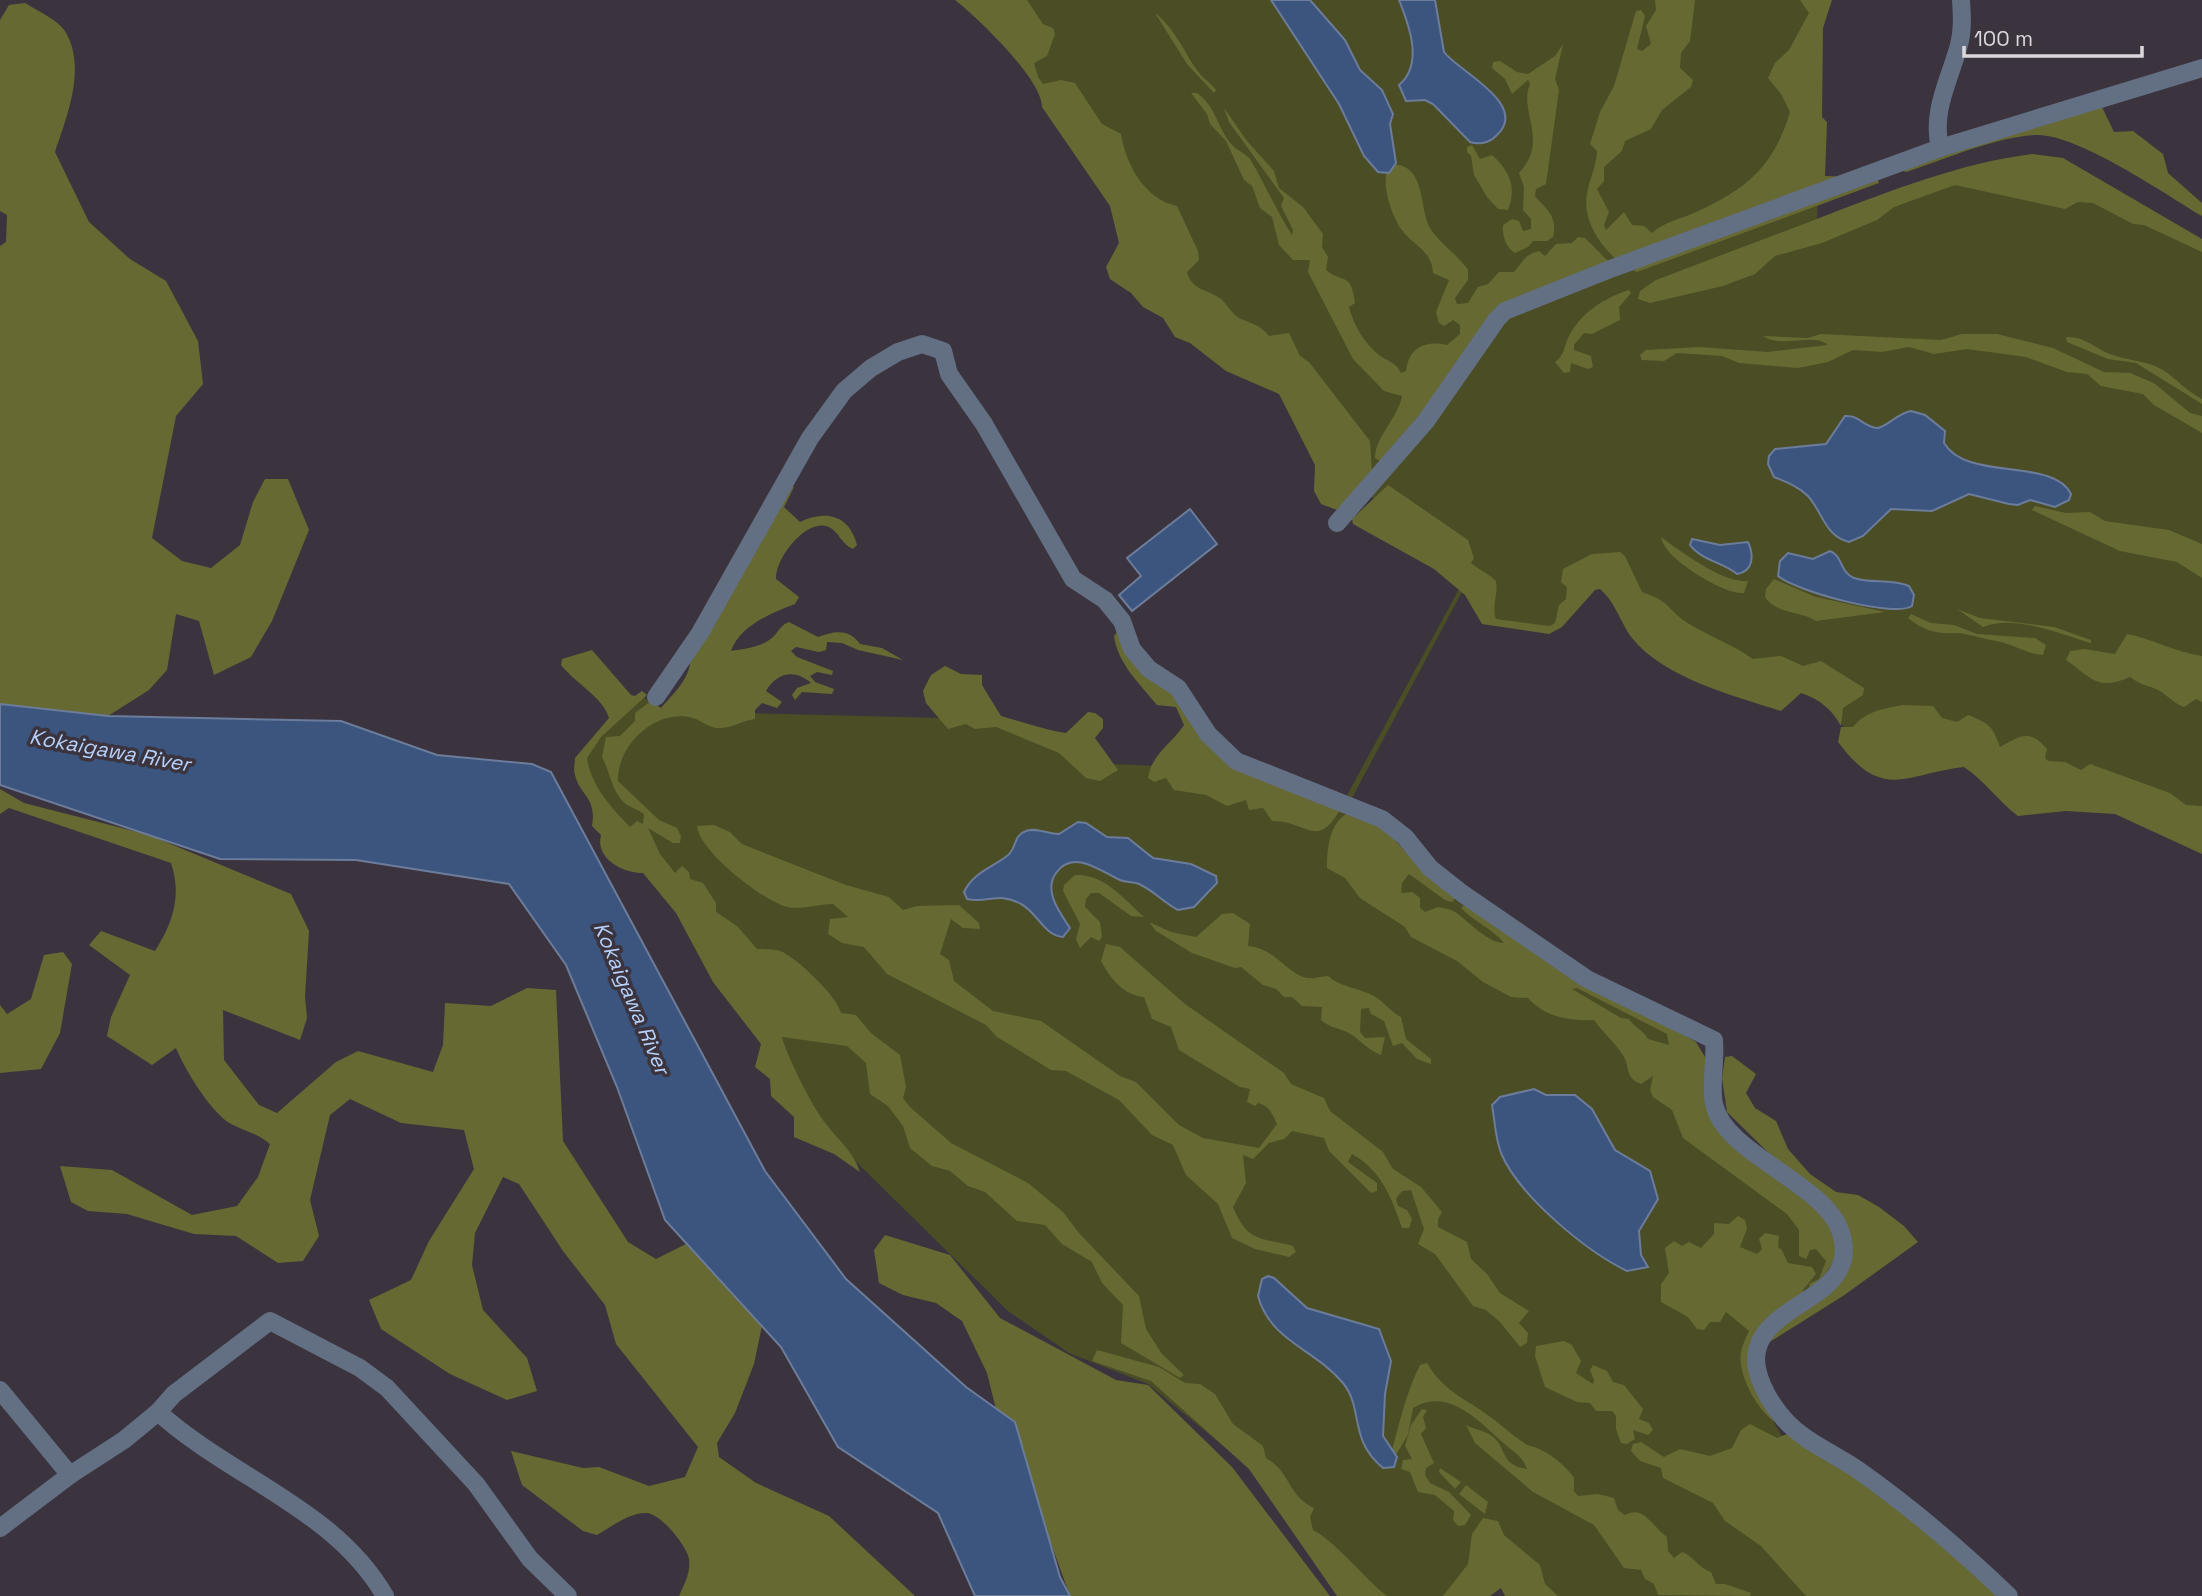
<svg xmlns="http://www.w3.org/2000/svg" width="2202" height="1596" viewBox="0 0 2202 1596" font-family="'Space Grotesk',sans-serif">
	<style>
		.green { fill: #4b4d25 }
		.forest { fill: #676932; fill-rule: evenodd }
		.water { fill: #3c557f; stroke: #6c7c9b; stroke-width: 2 }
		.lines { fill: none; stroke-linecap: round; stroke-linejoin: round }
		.minor { stroke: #636f83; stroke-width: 18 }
		.labels { text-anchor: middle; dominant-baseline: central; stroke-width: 7; stroke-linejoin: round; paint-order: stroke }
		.water-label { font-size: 21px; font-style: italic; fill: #b7d0f9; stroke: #3b343e }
	</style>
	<rect width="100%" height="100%" fill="#3b343e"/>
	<path class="green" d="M959 0H1823L1817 222 1956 174 2059 165 2202 244V844C2085 797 1972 766 1848 740L1838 712 1817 690 1694 663 1602 587 1590 589 1549 630 1495 622 1465 586 1344 813 1382 832 1424 877 1571 984 1683 1039 1704 1111 1832 1264 1744 1371 1783 1438 1848 1596H1509L1501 1583 1489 1596H1338L1250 1468 1148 1384 1069 1353 1008 1311 841 1147 804 1103 769 1024 604 813 577 758 641 695 662 711 980 719 1111 764 1229 769 1338 812 1471 567 1353 484 1275 357 1166 291 1012 47Z"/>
	<g class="forest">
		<path d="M955 0H1027L1043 24 1053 28 1055 34 1047 56 1034 63 1038 77 1043 84 1061 80 1075 83 1102 124 1121 134C1126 164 1144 199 1177 206L1198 251 1199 260 1187 272C1192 291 1208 289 1221 299 1228 305 1232 315 1241 319 1253 324 1260 325 1269 336L1289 333 1300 356 1309 362 1370 441 1372 473 1337 510 1321 504 1314 491 1315 465 1279 394 1226 371 1190 343 1175 337 1163 318 1143 307 1131 293 1110 279 1106 267 1119 243 1110 206 1042 107C1042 79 978 18 955 0Z"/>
		<path d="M1655 0H1695L1690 41 1681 53 1680 68 1693 80 1691 87 1662 110 1651 129 1625 141 1622 151 1604 167V181L1597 189 1609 212 1604 225 1606 230 1624 212 1632 225 1644 226 1652 233C1664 222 1681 219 1696 212 1747 189 1774 166 1790 112L1781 94 1768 78 1775 63 1789 50 1809 13 1800 0H1832L1823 28 1822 117 1827 122 1825 176 1878 178 1879 183 1637 272C1609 261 1581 224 1587 194 1589 180 1597 164 1597 151L1590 144 1600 112 1614 86 1636 11 1641 10 1645 16 1637 49 1642 51 1651 44 1646 26 1656 10Z"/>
		<path d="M25 3C36 10 58 20 65 31 87 67 67 116 55 152L89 222 130 259 166 281 198 341 203 384 176 416 152 538 182 561 211 568 240 545 253 502 265 479H288L309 530 272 621 251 657 214 675 199 621 176 614 167 670 149 690 108 716 0 704V246L6 242 7 215 0 211V20L9 5Z"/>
		<path d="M1155 13C1174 27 1184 52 1197 70 1202 78 1210 82 1216 90L1214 93 1187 64Z"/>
		<path d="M1563 44 1555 79 1559 90 1546 184 1536 189 1535 196C1547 210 1558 216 1553 237L1547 241H1533L1528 247 1515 253C1506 248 1502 236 1503 225L1512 219 1519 221 1523 231 1531 229V219L1523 210 1524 187 1519 173C1550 140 1518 112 1530 84L1528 80 1512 94 1505 79 1492 68 1493 62 1500 61 1517 72 1528 74 1555 56Z"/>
		<path d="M1191 93H1197C1217 107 1217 129 1233 146 1238 151 1245 153 1250 159 1265 184 1276 210 1292 235L1293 230 1281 206 1284 198 1229 122 1224 108 1247 141 1274 171 1279 188 1303 207 1323 234 1322 247 1328 257 1326 270C1343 284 1351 271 1355 303L1349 307C1354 326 1364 343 1379 355 1388 362 1395 361 1401 373L1406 371C1409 348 1424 340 1447 345L1460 334V325L1453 320 1444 326 1439 323 1436 312 1449 280 1433 273C1432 250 1412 245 1401 229 1391 214 1379 179 1390 165 1426 161 1419 208 1430 228 1439 243 1458 255 1468 270V280L1455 298 1457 304 1468 303 1478 287 1488 284 1499 272H1514C1522 263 1525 254 1539 251L1545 256 1556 244 1572 243 1578 237 1585 238 1609 262 1488 318 1421 413 1380 461 1375 458C1375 437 1398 418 1402 396L1384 391 1353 359 1308 272 1310 260H1293L1279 245 1272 217 1260 208 1252 186 1244 180 1226 141 1210 124 1207 114Z"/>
		<path d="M2102 107 2114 132 2133 131 2163 154 2168 173 2202 203V216C2165 194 2075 132 2035 135 1992 138 1947 159 1906 172L1900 169Z"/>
		<path d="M1472 145 1480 159 1492 155C1510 171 1517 188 1508 210L1498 209 1487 197 1474 175 1471 156 1467 152V147Z"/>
		<path d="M2032 154 2063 158 2202 239V252L2144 225 2133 224 2093 203 2078 202 2065 209 1955 185 1894 207 1877 220 1822 243 1775 256 1755 274 1723 286 1650 303 1638 299 1640 291 1656 280C1713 258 1770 237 1827 215 1893 190 1961 163 2032 154Z"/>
		<path d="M1629 290 1631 293 1619 307 1620 320 1592 334 1584 333 1574 345V350L1591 356 1593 367 1588 369 1571 363 1570 372 1564 373 1555 362C1564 356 1564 347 1568 338 1580 313 1604 298 1629 290Z"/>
		<path d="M1821 334 1941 340 1962 334H1997L2053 348 2104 372 2130 373 2154 383 2190 413 2202 416V433L2154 405 2143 394 2101 386 2087 374 2067 372 2026 357 1967 349 1934 354 1909 347 1882 352 1853 350 1828 362 1798 368 1739 363 1722 356 1677 353 1664 361 1642 360 1640 355 1646 350 1699 347 1768 352 1828 345C1813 332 1782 349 1763 336L1808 338Z"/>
		<path d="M2066 337C2084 336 2095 348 2110 354 2127 361 2147 360 2163 370 2177 379 2186 391 2202 399V404L2136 363 2108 359 2067 342Z"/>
		<path d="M1388 485 1468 540 1474 558 1471 563C1478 569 1489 574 1495 580 1500 586 1491 608 1496 619L1550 626 1555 623 1559 605 1566 599 1567 587 1561 582 1563 569 1592 554 1620 552 1625 556 1642 592C1671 602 1666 608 1686 622 1708 636 1732 644 1753 659L1781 656 1803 666 1821 661 1864 688 1863 695 1843 708 1841 726C1832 709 1819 699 1801 693L1781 711C1734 696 1664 678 1632 638 1620 622 1616 603 1600 589L1595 590 1562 627 1549 634 1482 624 1465 595 1434 569 1353 524 1352 519Z"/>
		<path d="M791 486 794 487 784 507 800 522C825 510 849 514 857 545L853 549C842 545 839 532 829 527 807 517 775 558 776 579L799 597 795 604C772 613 740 625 731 651 745 649 761 647 772 638 779 632 779 626 789 622L818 637C834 631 849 628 860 644L882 648 903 660 858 650 842 643 827 642 826 650 819 652 796 647 791 651 797 657 833 671 832 675 817 672 810 676 815 682 834 689 832 694 802 692 795 700 792 695 797 688 811 683C795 668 776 673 766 691L782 702 777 708 762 703 755 710V719C744 720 734 727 723 728 711 730 703 721 693 718 656 708 617 745 618 781L659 820 677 828 681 836 680 843H673L648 828 660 854 675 873 682 866 689 872 690 879 703 883 716 903V912L737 926 757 949C764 949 773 949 780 951 795 956 838 997 841 1013L856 1015 871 1033 900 1055 906 1087 903 1098 910 1107 951 1143 1028 1183 1063 1212 1079 1233 1139 1296 1146 1329 1162 1354 1184 1375 1180 1378 1121 1343 1123 1305 1102 1283 1092 1262 1062 1244 1045 1225 1017 1221 985 1192 968 1186 950 1171 932 1166 910 1148 903 1126 888 1106 870 1094 866 1063 847 1046 782 1037C787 1057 813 1108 826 1124 839 1141 853 1151 860 1172L834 1154 794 1137V1117L771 1096 770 1079 755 1067 761 1044 713 982 676 913 643 873C622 873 595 858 601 835L592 826C597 797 580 796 575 775 573 770 575 763 575 758L609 718C604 698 574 682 561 665L562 659 592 650 631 695 635 696 642 691 647 695 601 737 587 758C591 786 611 807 630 827L637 821 643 824 644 814C639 810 634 809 629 806 612 796 611 773 602 757L606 737 620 736 635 721V713L651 701 661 708C672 695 690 679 690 661Z"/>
		<path d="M2035 506 2066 513 2090 512 2105 521 2169 530 2202 544V578L2177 562 2120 551 2032 510Z"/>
		<path d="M1661 537C1680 551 1724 584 1748 581L1744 593C1724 595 1663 558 1661 537Z"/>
		<path d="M1774 579 1816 597 1885 612 1816 621C1800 610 1777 615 1765 597L1766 589Z"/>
		<path d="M1957 609 1980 618 2054 627 2091 640V643C2060 634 2014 614 1983 627Z"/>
		<path d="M1911 614 1931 623 1954 625 1977 634 2035 638 2046 645 2043 655C2028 654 2016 646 2001 642 1994 641 1963 633 1958 633 1938 634 1925 632 1908 618Z"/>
		<path d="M1117 632 1169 689 1214 752 1229 764 1340 810C1316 850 1308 821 1272 821L1263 808 1249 810 1246 800 1227 806 1206 795 1174 790 1166 778 1154 782 1148 778C1152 753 1171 745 1184 725L1176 707 1157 705C1140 684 1118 664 1114 636Z"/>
		<path d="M2127 634C2151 638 2177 653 2202 656V702L2196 699 2184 707C2172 703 2166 693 2156 689 2146 685 2139 684 2130 677 2097 691 2093 679 2066 660L2070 651 2084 649 2115 654Z"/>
		<path d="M945 666 961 674 982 675V685L1001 716C1023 722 1044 730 1066 733L1088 712 1095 713 1103 719V728L1095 738 1118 770 1100 781 1086 778 1059 753 996 727 975 729 966 724 948 729 926 703 923 691 931 675Z"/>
		<path d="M1902 705 1933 706 1942 718 1957 722 1968 715C1990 724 1992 725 2000 747 2021 735 2030 729 2047 749L2045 758 2048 761 2065 762 2081 770 2090 764 2170 793 2186 805 2202 806V854L2115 814 2066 811 2018 816C1998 801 1985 781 1964 767 1904 774 1883 802 1838 742L1841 727H1853C1866 711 1883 709 1902 705Z"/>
		<path d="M0 789 24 803 149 835 291 894 309 931 305 997 307 1018 300 1040 223 1010 224 1060 259 1105 277 1113 336 1062 358 1051 433 1072 443 1045 445 1003 491 1006 527 988 556 990 563 1141 628 1242 656 1259 686 1244 762 1326 754 1364 735 1413 717 1443 719 1457 756 1483 829 1516 915 1596H679C684 1585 691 1572 689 1559 687 1546 661 1514 647 1513 630 1512 611 1527 597 1535L583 1531 522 1485 511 1451 583 1468 599 1467 649 1486 685 1477 698 1447 616 1344 605 1305 563 1251 519 1184 503 1177 475 1233 472 1265 483 1310 527 1358 537 1391 507 1400 450 1374 381 1329 369 1300 411 1280 429 1241 474 1169 464 1130 401 1123 350 1099 330 1115 310 1200 319 1236 303 1261 278 1263 236 1236 194 1234 127 1214 88 1211 71 1202 60 1166 112 1170 192 1215 237 1206 258 1177 270 1144C258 1134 245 1131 231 1124 211 1113 184 1068 176 1048L152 1065 107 1036 111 1017 130 975 89 945 101 931 155 951C173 923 182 895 171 863L9 808 0 814Z"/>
		<path d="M1348 813 1385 829 1413 860 1456 897 1452 902 1445 900 1409 874 1402 883 1401 893 1412 892 1420 898V908L1425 912 1438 907C1443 908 1450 909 1455 912 1469 921 1487 943 1504 943 1492 928 1474 922 1461 908L1465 904 1696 1042 1708 1062 1707 1100 1820 1211C1844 1244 1841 1263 1810 1288L1809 1284 1819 1279 1826 1261 1816 1249 1810 1250 1806 1259 1799 1256V1230L1787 1214 1683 1138 1672 1110 1653 1097 1650 1090 1653 1076 1641 1084C1625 1078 1630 1068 1624 1057 1616 1043 1603 1033 1594 1020 1569 1021 1545 1017 1528 998L1511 997 1483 982 1457 961 1411 937 1405 927 1360 898 1345 878 1327 868C1327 849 1329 823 1348 813ZM1577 988 1667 1034 1669 1045 1648 1039C1643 1030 1635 1028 1629 1019L1621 1018 1572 989Z"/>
		<path d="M714 825 730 832 742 844 782 860 846 885 889 897 903 910 917 906 959 905 979 923 980 929 963 928 951 919 940 954 949 960 954 981 993 1011 1041 1021 1120 1076 1136 1082 1179 1125 1203 1138 1259 1148 1277 1124C1272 1114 1270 1106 1258 1103L1255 1106 1247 1102 1250 1089 1240 1087 1179 1050 1171 1027 1152 1019 1144 997C1123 995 1111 979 1101 961L1106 944 1120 947 1185 1004 1284 1073 1291 1084 1324 1098 1330 1111 1383 1152 1393 1169 1421 1187 1442 1212 1438 1219V1227L1467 1242 1471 1259 1487 1274 1500 1293 1529 1311 1519 1323 1528 1333 1527 1343 1520 1347 1500 1322 1486 1310 1473 1306 1435 1254 1418 1244 1424 1229 1411 1190 1402 1191 1396 1199 1398 1206 1407 1210 1412 1219 1409 1228H1402C1391 1197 1382 1171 1352 1154L1348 1162 1377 1183V1191L1371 1193 1329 1151 1324 1138 1292 1131 1284 1139 1269 1143 1253 1159 1243 1155 1246 1183 1233 1207C1248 1243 1260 1237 1293 1246L1296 1252 1289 1257 1255 1249 1232 1238 1218 1204 1186 1175 1173 1145 1152 1135 1119 1100 1066 1071 1051 1070 997 1037 986 1025 887 974 864 947 842 943 828 934 830 919 848 917 833 904C819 904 797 911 784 906 760 898 699 851 697 826Z"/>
		<path d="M1075 875C1104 873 1125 900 1144 917L1131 916 1099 893H1091L1086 899 1085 907 1100 922 1102 937 1099 941 1091 937 1080 948 1076 939 1080 924 1063 891 1064 885Z"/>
		<path d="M1233 913 1250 924 1248 946C1277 948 1289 978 1311 978 1316 979 1322 976 1328 976 1340 987 1359 988 1374 996 1384 1002 1391 1012 1401 1017L1406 1039 1431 1059V1064L1417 1059 1402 1043 1393 1046 1384 1021 1371 1014 1369 1008 1361 1009 1360 1032 1365 1038 1385 1037 1381 1055C1367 1050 1360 1039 1347 1032 1336 1027 1330 1028 1321 1020L1322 1007 1302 1006 1292 997H1284L1276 989 1263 985 1241 967 1235 968 1192 953 1156 931 1149 922 1171 932 1196 937 1222 914Z"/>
		<path d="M63 952 72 964 60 1033 41 1069 0 1073V1005L7 1014 31 999 44 955Z"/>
		<path d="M1732 1056 1756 1074 1746 1093 1755 1108 1776 1121 1788 1149 1810 1174 1836 1192 1858 1195 1879 1207 1904 1226 1918 1242 1843 1296 1768 1343 1766 1339 1842 1279 1852 1258 1847 1230 1727 1112 1722 1078 1725 1057Z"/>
		<path d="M1738 1216 1745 1220 1747 1229 1740 1247 1757 1254 1762 1249 1759 1239 1765 1233 1779 1236 1778 1247 1782 1250 1788 1263 1812 1267 1816 1274 1803 1290V1295L1757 1332 1775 1422C1757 1410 1737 1374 1741 1352 1742 1345 1746 1338 1749 1331L1726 1312 1720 1322H1710L1704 1330 1697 1329 1688 1317 1661 1302V1284L1669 1273 1665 1248 1674 1241 1682 1246 1689 1242 1701 1248 1714 1234V1223L1729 1224Z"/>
		<path d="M885 1235 950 1255 1000 1318 1116 1380 1148 1385 1232 1467 1330 1596H1070L1045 1527 1015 1422 996 1409 987 1373 962 1321 936 1303 903 1295 879 1283 874 1250Z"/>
		<path d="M1564 1341 1572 1345 1581 1361 1576 1373 1593 1384 1594 1380 1590 1370 1593 1365 1607 1371 1613 1382 1624 1385 1643 1409 1639 1419 1649 1423 1653 1430 1648 1435 1633 1430 1635 1439 1627 1444 1621 1443 1616 1429V1416L1612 1411H1596L1590 1403 1577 1402 1545 1387 1535 1356 1536 1346Z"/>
		<path d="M1097 1350 1159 1367 1185 1383 1200 1384 1215 1394 1233 1424 1263 1446 1266 1458C1291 1472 1287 1495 1314 1508L1310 1517 1313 1530C1335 1541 1364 1578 1387 1596H1337L1249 1469 1151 1381 1092 1361Z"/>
		<path d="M1427 1363C1445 1394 1470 1400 1497 1422 1507 1430 1516 1438 1527 1445 1544 1448 1565 1464 1574 1478V1491L1578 1496 1598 1494 1614 1498 1618 1510 1625 1515C1644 1504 1653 1528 1667 1537L1668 1551 1674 1558 1682 1552C1694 1556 1698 1568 1711 1572L1716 1584H1725L1751 1593 1750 1596 1658 1595 1654 1584 1645 1579 1641 1570 1624 1568 1594 1525 1533 1492 1475 1443 1466 1425C1473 1429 1486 1431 1492 1436 1508 1448 1499 1465 1527 1469 1523 1456 1511 1450 1501 1441 1477 1419 1447 1387 1413 1408L1408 1435 1394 1458 1391 1454C1400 1421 1405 1396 1420 1365Z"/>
		<path d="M1422 1409 1427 1410 1423 1417 1426 1428 1421 1434 1434 1463 1426 1468 1425 1475 1430 1483 1449 1492 1471 1515 1465 1525 1458 1526 1453 1520 1454 1511 1435 1495 1418 1492 1410 1472 1401 1469 1403 1460 1412 1459 1405 1446 1411 1425Z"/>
		<path d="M1750 1424 1777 1438 1787 1434 1800 1438 1925 1528 1999 1596H1806L1761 1546 1725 1521 1713 1503 1663 1478 1661 1468 1640 1461 1631 1451 1633 1444 1641 1442 1664 1457 1680 1449 1710 1456 1732 1448 1741 1430Z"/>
		<path d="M1440 1468 1461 1482 1455 1489 1439 1472Z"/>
		<path d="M1466 1485 1488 1502 1485 1514 1459 1494Z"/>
		<path d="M1483 1518 1498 1521 1504 1535 1540 1565 1545 1584 1558 1596H1505L1501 1588 1490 1596H1443L1468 1564 1472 1534Z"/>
	</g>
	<g class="water">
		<path d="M1271 0H1310L1345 40 1360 70 1382 90 1393 114 1390 124 1396 163 1389 173 1378 172 1364 156 1339 104Z"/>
		<path d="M1399 0H1435L1444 52C1459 72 1531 105 1496 136 1489 143 1479 145 1470 142L1433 104 1425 100 1406 101 1399 85C1424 64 1409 25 1399 0Z"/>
		<path d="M1911 411 1925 415 1945 431 1944 443C1967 482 2053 457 2071 494L2069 500 2055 507 2030 500 2018 505 2009 504 1969 494 1932 511 1891 509 1863 536 1849 542C1825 536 1823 513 1808 496 1798 486 1786 482 1774 477L1768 464 1769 456 1775 449 1826 444 1845 416C1859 415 1863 426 1876 428 1885 429 1897 413 1911 411Z"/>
		<path d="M1190 509 1217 544 1132 611 1119 595 1141 576 1127 558Z"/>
		<path d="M1692 539 1720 545 1748 542C1754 555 1754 571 1737 574 1723 562 1702 561 1690 545Z"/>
		<path d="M1830 551C1843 556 1840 573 1854 578 1872 584 1891 578 1909 586L1914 595 1912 606C1893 618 1796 591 1778 576L1780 561 1788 553 1813 559Z"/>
		<path d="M0 704 108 716 341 721 437 755 532 764 551 772 765 1171 846 1279 966 1387 1015 1422 1060 1577 1070 1596H975L938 1513 838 1447 781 1347 665 1220 617 1087 566 965 509 884 356 860 220 859 0 785Z"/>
		<path d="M1078 822 1086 823 1107 837 1128 838 1153 858 1191 864 1216 876 1217 883 1194 907 1178 910C1164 903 1154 891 1141 885 1134 881 1127 883 1120 880 1102 872 1073 848 1056 873 1043 891 1060 913 1070 928L1063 937C1043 935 1038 913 1021 904 998 891 988 904 967 899L964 892C973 873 991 868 1007 856 1017 849 1013 835 1026 831 1037 827 1047 834 1059 834Z"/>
		<path d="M1534 1089 1546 1095H1575L1592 1109 1615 1150 1650 1171 1658 1199 1639 1231 1641 1255 1648 1267 1627 1271C1586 1251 1519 1196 1501 1153 1495 1137 1495 1122 1492 1105L1500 1097Z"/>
		<path d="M1268 1276 1274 1278 1307 1308 1379 1329 1391 1361 1385 1394 1383 1436 1397 1457 1394 1467 1383 1468C1348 1439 1364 1409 1343 1383 1316 1350 1270 1341 1258 1296L1262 1279Z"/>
	</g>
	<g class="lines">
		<g class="minor">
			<path d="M1961 0C1962 15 1963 30 1959 45 1950 79 1931 111 1940 148L2202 68"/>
			<path d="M1337 523 1426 421 1497 319 1505 311 1613 268 1940 148"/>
			<path d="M656 697 700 633 810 438 844 391 871 368 898 352 922 344 943 351 949 374 984 424 1073 579 1105 600 1122 621 1132 649 1149 669 1178 688 1208 734 1236 761 1382 819 1405 837 1430 868 1463 894 1587 979 1714 1040C1716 1061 1710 1084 1714 1104 1724 1153 1823 1183 1840 1230 1864 1296 1772 1300 1758 1347 1750 1370 1769 1402 1784 1419 1803 1441 1835 1454 1858 1470 1912 1508 1962 1551 2009 1596"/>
			<path d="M0 1390 70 1475"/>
			<path d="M158 1412C231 1478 335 1509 385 1596"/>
			<path d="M0 1528 70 1475 124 1440 158 1412 174 1394 270 1321 360 1368 387 1388 476 1484 530 1559 568 1596"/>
		</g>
	</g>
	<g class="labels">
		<g class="water-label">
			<text transform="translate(110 750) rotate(10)">Kokaigawa River</text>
			<text transform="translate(632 998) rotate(67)">Kokaigawa River</text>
		</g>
	</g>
	<path d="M1964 46v10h178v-10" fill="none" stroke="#dcd7dd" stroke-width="3.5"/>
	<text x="1974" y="46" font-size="21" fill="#dcd7dd" stroke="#3b343e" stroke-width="5" paint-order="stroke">100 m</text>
</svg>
